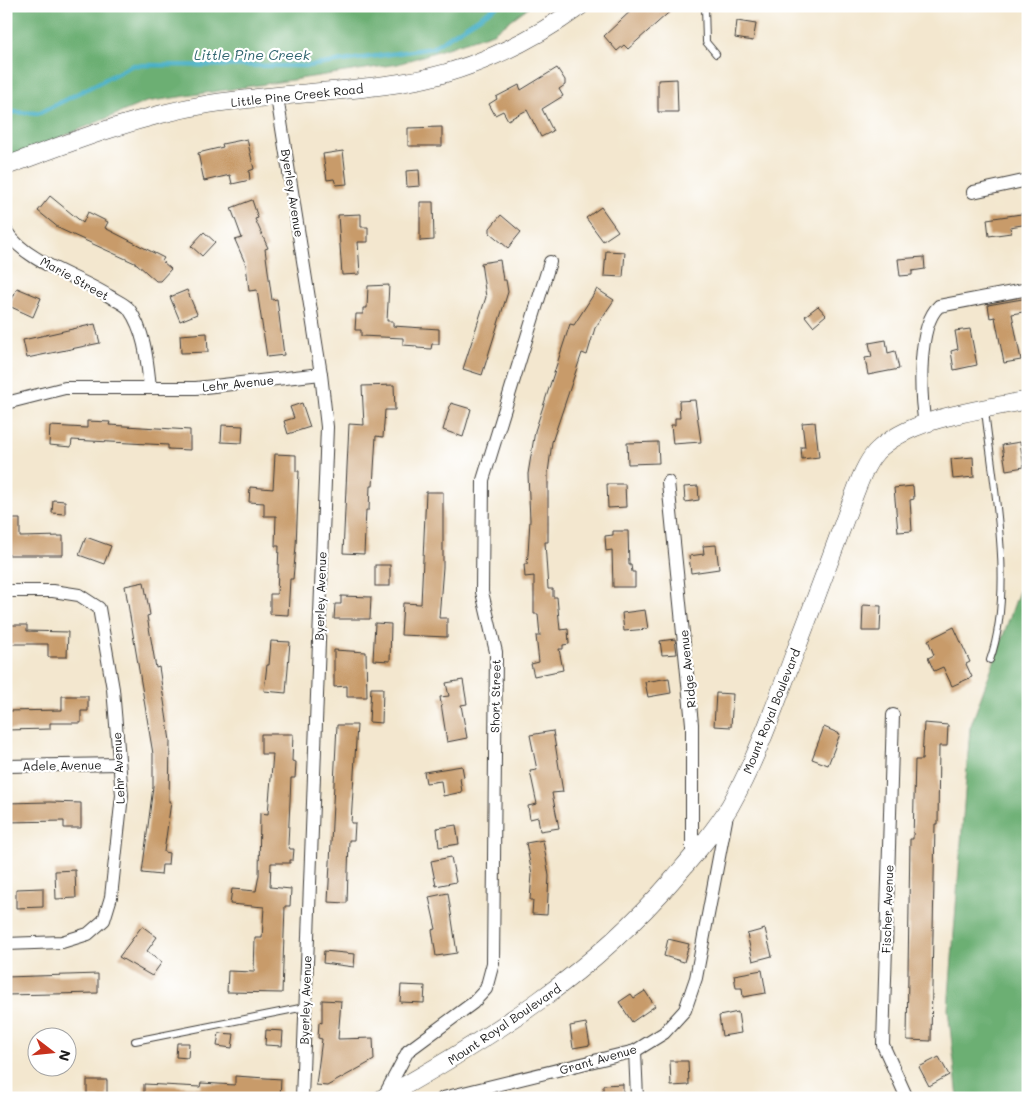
<svg xmlns="http://www.w3.org/2000/svg" width="1034" height="1104" viewBox="0 0 1034 1104" font-family="Mali,sans-serif">
	<style>
		.forest { fill: #6caf73; stroke: #446648 }
		.lines { fill: none; stroke-linecap: round; stroke-linejoin: round }
		.stream { stroke: #45aec5; stroke-width: 4.5 }
		.building { fill: #c89b6a }
		.lane-casing { stroke: #3c3a37; stroke-width: 8 }
		.street-casing { stroke: #3c3a37; stroke-width: 14 }
		.secondary-casing { stroke: #3c3a37; stroke-width: 19 }
		.lane { stroke: #fff; stroke-width: 6 }
		.street { stroke: #fff; stroke-width: 12 }
		.secondary { stroke: #fff; stroke-width: 18 }
		.labels { text-anchor: middle; dominant-baseline: central; stroke-width: 4.5; stroke-linejoin: round; paint-order: stroke }
		.street-label { font-size: 12px; fill: #1c1c1c; stroke: #fff }
		.water-label { font-size: 14px; font-style: italic; fill: #306570; stroke: #fff }
	</style>
	<rect width="100%" height="100%" fill="#fff"/>
	<filter id="ink" filterUnits="userSpaceOnUse"><feTurbulence type="fractalNoise" baseFrequency=".02" numOctaves="2"/><feDisplacementMap in="SourceGraphic" scale="10" xChannelSelector="R" yChannelSelector="G"/><feConvolveMatrix kernelMatrix="1 2 1 2 8 2 1 2 1" color-interpolation-filters="sRGB"/></filter>
	<filter id="wash" filterUnits="userSpaceOnUse"><feTurbulence type="fractalNoise" baseFrequency=".0096" numOctaves="4" result="noise"/><feDisplacementMap in="SourceGraphic" scale="20" xChannelSelector="R" yChannelSelector="G"/><feGaussianBlur stdDeviation="1.12" result="paint"/><feColorMatrix in="noise" values="0 0 0 0 0 0 0 0 0 0 0 0 0 0 0 0 0 1.4 0 .05"/><feComposite in="paint" operator="in"/></filter>
	<g filter="url(#wash)">
		<rect width="100%" height="100%" fill="#f3e7cf"/>
		<g class="forest">
			<path d="M6 6H530L493 33 398 64 146 102 6 160Z"/>
			<path d="M1028 582V1098H958L948 1009 970 728 1022 583Z"/>
		</g>
		<g class="lines">
			<path class="stream" d="M6 112 40 113 133 65 308 66 432 48 497 6"/>
		</g>
		<g id="blocks">
			<g class="building">
				<path d="M636 6H676L628 49 624 45 617 51 604 36Z"/>
				<path d="M737 21 756 24 753 41 735 38Z"/>
				<path d="M557 68 565 80V85L559 89 563 96 542 109 553 131 541 137 527 110 508 120 503 111 495 115 489 104 497 99 496 97 519 85 521 90Z"/>
				<path d="M677 79 678 112H658V80Z"/>
				<path d="M442 127V146H408V128Z"/>
				<path d="M247 139 254 169 249 171 250 180 232 184 230 175 204 181 198 153 223 147 222 144Z"/>
				<path d="M343 151 347 184 336 185 334 179 327 180 323 154Z"/>
				<path d="M419 170 420 186 407 187 406 171Z"/>
				<path d="M50 196 83 223 88 212 108 222 105 228 164 258 162 261 171 269 160 281H156L137 264 60 229 38 211Z"/>
				<path d="M252 200 258 218 255 219 268 248 265 249 272 300 277 299 284 355 267 357 257 290 249 291 246 265 235 240 242 238 231 208Z"/>
				<path d="M420 202H433L434 240 420 241Z"/>
				<path d="M601 207 618 231 603 241 586 218Z"/>
				<path d="M1028 213V224L1010 227 1011 233 989 236 987 219Z"/>
				<path d="M361 214V227H368V242H358L360 274 342 275 338 215Z"/>
				<path d="M501 215 521 232 508 248 490 233V228Z"/>
				<path d="M204 232 215 242 202 256 191 246Z"/>
				<path d="M606 251 625 252 623 277 604 276Z"/>
				<path d="M924 257 925 269 912 271V275L900 276 898 259Z"/>
				<path d="M500 260 503 280H506L508 292 482 375 463 369 486 297 481 263Z"/>
				<path d="M389 285 387 321H393V326L439 329V344H432L431 349 417 348V346L403 345V338L361 336V330H355L356 314H363V308H367L368 286Z"/>
				<path d="M17 288 41 298 33 317 9 306Z"/>
				<path d="M597 289 614 300 595 328 587 355 582 353 552 442 548 473V542H545L548 589H553V597H557L560 630 568 629 569 644 563 645V649H559L563 670 534 676 531 664 539 662 536 636H540L538 614H534V576L525 577 524 564H527L528 554 530 520 528 474 535 431 570 324 574 325Z"/>
				<path d="M187 290 197 314 180 321 170 297Z"/>
				<path d="M1028 298V311L1012 314 1021 360 1004 363 995 317 990 318 988 305Z"/>
				<path d="M818 306 826 315 813 326 805 316Z"/>
				<path d="M95 324 100 343 27 358 23 340Z"/>
				<path d="M970 329 977 365 954 370 951 351 958 349 955 331Z"/>
				<path d="M207 333 208 352 181 353 180 335Z"/>
				<path d="M886 340 888 353 895 351 899 369 868 375 865 358 872 357 869 343Z"/>
				<path d="M394 385 395 410H385L383 437 376 436 373 486H370L369 510H366L364 554 343 553 349 424 364 425 362 386Z"/>
				<path d="M695 400 701 442 673 444 671 425H675V418H680L679 401Z"/>
				<path d="M302 403 310 427 288 434 284 421 294 418 290 407Z"/>
				<path d="M451 403 471 409 463 437 443 430Z"/>
				<path d="M87 421 110 422 109 425 190 430V450L168 449V445L72 440 71 447 49 445 50 426 87 428Z"/>
				<path d="M815 422 819 457 802 459 801 447H805L802 423Z"/>
				<path d="M222 425 243 426 242 443 221 442Z"/>
				<path d="M658 442 659 463 628 464 627 443Z"/>
				<path d="M1020 442 1024 467 1006 470 1002 445Z"/>
				<path d="M275 454 296 455V471H299L296 546 293 579H290L288 615 270 614V594H277L279 546H275L276 516H264V503L249 502 250 487 273 489Z"/>
				<path d="M973 457 974 477 953 479 951 459Z"/>
				<path d="M607 484H625L626 507 608 508Z"/>
				<path d="M698 486 699 500 685 502 684 487Z"/>
				<path d="M913 486 914 499 910 500 912 531 898 532 894 488Z"/>
				<path d="M426 492H443V567L439 618H447V637L401 635 403 603 421 604Z"/>
				<path d="M53 500 65 501V514L52 513Z"/>
				<path d="M6 519H20V537L63 536V555H6Z"/>
				<path d="M613 531H628L629 565H631L632 572H635V587H613L612 550 606 551 605 536 613 535Z"/>
				<path d="M86 537 111 546 104 564 79 555Z"/>
				<path d="M716 545 719 569 691 573 689 556 704 554 703 546Z"/>
				<rect x="375" y="565" width="15" height="21"/>
				<path d="M144 582 150 615 147 616 156 668 159 667 170 741 169 802H171L164 852 169 853 168 865H162L161 875 142 873 153 787V754L125 586Z"/>
				<path d="M341 596 371 597 370 619H334L335 604H341Z"/>
				<path d="M863 605 881 606 880 631H862Z"/>
				<path d="M645 610 648 629 624 631 622 613Z"/>
				<path d="M375 623 391 624 390 661 373 660Z"/>
				<path d="M6 625H27V631L68 632 67 657H48V644H6Z"/>
				<path d="M954 627 970 662 966 664 972 677 952 686 943 667 934 671 928 658 934 655 928 640Z"/>
				<path d="M675 639 677 654 662 655 660 641Z"/>
				<path d="M271 641 290 642 286 693 264 691 267 665H269Z"/>
				<path d="M334 650 366 652 367 697H347V686L334 687Z"/>
				<path d="M669 678 671 693 648 697 645 682Z"/>
				<path d="M463 680 467 704 461 705 467 738 447 742 440 697 449 696 446 683Z"/>
				<path d="M371 688H383L382 723 369 722Z"/>
				<path d="M716 693 733 694 731 727 714 726Z"/>
				<path d="M62 696H88V711H81V723H50V729L6 730V711L62 710Z"/>
				<path d="M924 723 948 725 947 746H939L938 824H935L931 1041 907 1040 910 839H913L915 760H922Z"/>
				<path d="M337 725H357L351 823H355L354 840H349L347 903 328 902Z"/>
				<path d="M824 727 840 734 828 765 812 759Z"/>
				<path d="M553 731 563 792 552 793 559 828 540 831 538 817 530 819 528 806 537 804 530 771 537 770 530 735Z"/>
				<path d="M261 734H293L292 761 296 762 295 778H291L288 845 290 849H294L293 860H290V863H271L270 887 291 889 290 906H285L282 993 227 992 228 971 254 972 255 938H262L264 907 230 904 232 889 256 891 259 875 260 813 268 814 273 754H261Z"/>
				<path d="M462 766 464 777 460 778 462 792 443 796 441 781 426 783 424 772Z"/>
				<path d="M50 802 81 803V828H64V821L6 822V803Z"/>
				<path d="M456 825 459 844 439 847 437 828Z"/>
				<path d="M543 840 549 876 547 915 532 914 533 900H530L532 874 526 843Z"/>
				<path d="M451 857 456 882 436 886 431 861Z"/>
				<path d="M75 870 76 898 56 899 55 871Z"/>
				<path d="M43 888V907L16 908V889Z"/>
				<path d="M448 893 457 953 436 956 432 930 436 929 429 897Z"/>
				<path d="M142 926 157 937 147 951 162 962 152 976 119 957Z"/>
				<path d="M765 929 772 956 753 961 747 934Z"/>
				<path d="M668 939 689 944 684 962 664 956Z"/>
				<path d="M324 951 355 954 354 967 323 963Z"/>
				<path d="M762 970 766 993 743 997 742 988H736L734 975Z"/>
				<path d="M98 974V993L6 995V977Z"/>
				<path d="M401 985 425 986 424 1003 400 1002Z"/>
				<path d="M645 991 655 1006 632 1022 619 1002 631 994 634 998Z"/>
				<path d="M322 1000 341 1001 338 1039 373 1038 374 1060 327 1086 316 1085 322 1039 318 1038 319 1022 322 1023Z"/>
				<path d="M738 1012 741 1033 722 1036 719 1016Z"/>
				<path d="M586 1023 590 1045 573 1048 570 1026Z"/>
				<path d="M266 1030 283 1031 282 1046 265 1045Z"/>
				<path d="M219 1033 234 1034 232 1048 217 1046Z"/>
				<path d="M177 1043H189L188 1058 176 1057Z"/>
				<path d="M939 1057 949 1075 929 1086 919 1067Z"/>
				<path d="M670 1061H688L689 1085 671 1086Z"/>
				<path d="M235 1076 281 1079 280 1098H144V1084L200 1087 201 1083 235 1085Z"/>
				<rect x="87" y="1080" width="20" height="18"/>
				<path d="M623 1084V1098H603V1085Z"/>
			</g>
		</g>
	</g>
	<g filter="url(#ink)">
		<use href="#blocks" fill-opacity="0" stroke="#3c3a37" stroke-width="1"/>
		<g class="lines">
			<g class="lane-casing">
				<g id="lane">
					<path d="M705 6 706 42 716 54"/>
					<path d="M985 410C993 484 1015 590 990 660"/>
					<path d="M135 1041 305 1007"/>
				</g>
			</g>
			<g class="street-casing">
				<g id="street">
					<path d="M277 97 321 374 327 427 302 1098"/>
					<path d="M973 192 1028 180"/>
					<path d="M6 231C27 263 78 276 109 296 115 300 125 304 129 309 145 332 147 360 150 387"/>
					<path d="M6 403 65 388H196L321 374"/>
					<path d="M925 424C920 395 917 326 939 306L1028 289"/>
					<path d="M668 482 692 724V858"/>
					<path d="M6 591H53L79 595 99 608 113 689 122 795 111 897 104 920 88 934 62 942 6 944"/>
					<path d="M893 715 883 1045 907 1098"/>
					<path d="M6 766 119 764"/>
					<path d="M635 1051 637 1098"/>
					<path d="M383 1098 408 1051 473 1003 486 989 493 963 496 652 482 592 483 480 550 262"/>
					<path d="M443 1098 635 1051 664 1033 685 1010 696 978 727 815"/>
				</g>
			</g>
			<g class="secondary-casing">
				<g id="secondary">
					<path d="M6 166C73 141 138 116 209 104 272 94 337 93 400 83 464 74 528 44 580 6"/>
					<path d="M383 1098C493 1036 592 974 675 877 694 855 715 831 730 806 757 758 775 706 794 655 813 606 831 557 849 508 857 489 863 467 876 452 910 417 982 410 1028 400"/>
				</g>
			</g>
			<use href="#lane" class="lane"/>
			<use href="#street" class="street"/>
			<use href="#secondary" class="secondary"/>
		</g>
	</g>
	<g class="labels">
		<g class="street-label">
			<text transform="translate(297 95) rotate(-6)">Little Pine Creek Road</text>
			<text transform="translate(293 193) rotate(81)">Byerley Avenue</text>
			<text transform="translate(75 278) rotate(29)">Marie Street</text>
			<text transform="translate(238 383) rotate(-6)">Lehr Avenue</text>
			<text transform="translate(320 596) rotate(-88)">Byerley Avenue</text>
			<text transform="translate(687 669) rotate(-96)">Ridge Avenue</text>
			<text transform="translate(495 696) rotate(-89)">Short Street</text>
			<text transform="translate(771 711) rotate(-68)">Mount Royal Boulevard</text>
			<text transform="translate(62 765) rotate(-1)">Adele Avenue</text>
			<text transform="translate(118 768) rotate(-93)">Lehr Avenue</text>
			<text transform="translate(887 909) rotate(-88)">Fischer Avenue</text>
			<text transform="translate(305 1000) rotate(-88)">Byerley Avenue</text>
			<text transform="translate(504 1024) rotate(-34)">Mount Royal Boulevard</text>
			<text transform="translate(598 1059) rotate(-16)">Grant Avenue</text>
		</g>
		<g class="water-label">
			<text x="252" y="54">Little Pine Creek</text>
		</g>
	</g>
	<rect width="1034" height="1104" fill="none" stroke="#fff" stroke-width="25"/>
	<g transform="translate(52 1052) rotate(106)"><circle r="24" fill="#ffffff" stroke="#a4a4a4"/>
	<path d="M0-4L9 19L0 12L-9 19Z" fill="#c8321e"/>
	<text y="-8" font-size="14" font-weight="bold" text-anchor="middle" fill="#1c1c1c">N</text>
	</g>
</svg>
